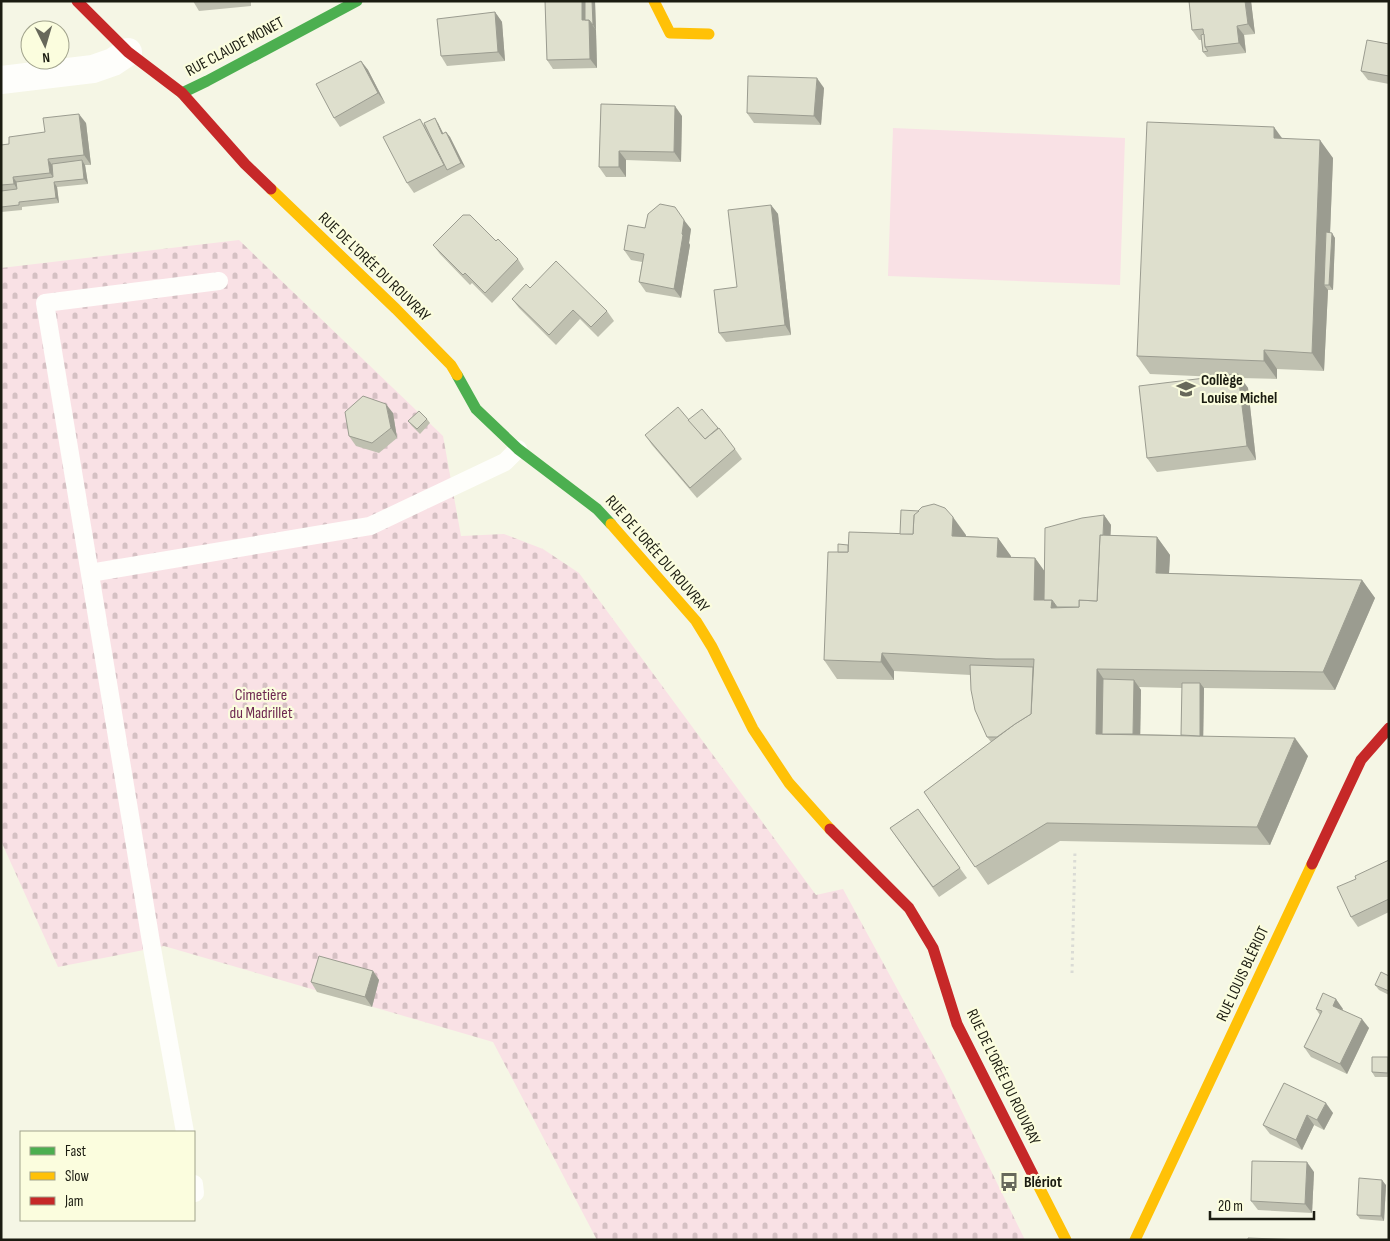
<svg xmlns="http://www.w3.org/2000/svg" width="1390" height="1241" viewBox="0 0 1390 1241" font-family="'Sofia Sans Condensed',sans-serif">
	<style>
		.cemetery { fill: url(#cemetery-stones) }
		.garden { fill: #f9e1e5 }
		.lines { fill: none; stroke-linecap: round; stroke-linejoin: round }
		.path { stroke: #dadbd5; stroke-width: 3; stroke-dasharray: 2.5 4; stroke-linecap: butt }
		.lane { stroke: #fefefb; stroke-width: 18 }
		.street { stroke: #fefefb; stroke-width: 28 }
		.fast { stroke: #4caf50; stroke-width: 11 }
		.slow { stroke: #ffc107; stroke-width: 11 }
		.jam { stroke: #c62828; stroke-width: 11 }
		.wall { fill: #bfc0b0; fill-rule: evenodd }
		.shaded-wall { fill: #9b9c90 }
		.building { fill: #dedfcd; stroke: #9b9c90 }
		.labels { text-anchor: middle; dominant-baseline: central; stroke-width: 4.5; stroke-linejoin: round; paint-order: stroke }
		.street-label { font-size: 16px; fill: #1b1c11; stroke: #fbfdde }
		.poi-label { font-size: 16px; font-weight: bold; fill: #1b1c11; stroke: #fbfdde; text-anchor: start }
		.park-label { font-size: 16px; fill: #6e2951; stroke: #fbfdde }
	</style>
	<defs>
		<pattern id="cemetery-stones" width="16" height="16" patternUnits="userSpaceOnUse" patternTransform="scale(1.25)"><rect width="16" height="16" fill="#f9e1e5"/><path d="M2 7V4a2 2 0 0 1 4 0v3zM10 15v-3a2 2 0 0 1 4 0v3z" fill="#d5c0c3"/></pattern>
	</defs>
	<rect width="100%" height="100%" fill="#f5f6e5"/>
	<path class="cemetery" d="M239 240 443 436 461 536 504 534 543 549 579 573 816 895 843 889 944 1075 1025 1240H597L493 1042 164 946 58 967 1 841V268Z"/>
	<path class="garden" d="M893 128 1125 138 1120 285 888 276Z"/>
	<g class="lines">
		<path class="path" d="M1072 973 1075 850"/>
		<g class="lane">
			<path d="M90 573 370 526 505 462 518 449"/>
			<path d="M185 1132 152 948 45 303 219 281"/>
			<path d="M194 1184 195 1193"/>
		</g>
		<path class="street" d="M1 80 93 69 113 62 128 52"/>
		<g class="fast">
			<path d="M182 93 207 81 357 1"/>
			<path d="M457 375 476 409 518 449 597 509 611 524"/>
		</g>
		<g class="slow">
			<path d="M654 1 670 33 709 34"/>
			<path d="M271 189 396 309 451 365 457 375"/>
			<path d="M611 524 696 621 712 647 753 729 789 783 830 829"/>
			<path d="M1035 1179 1066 1240"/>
			<path d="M1135 1240 1312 864"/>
		</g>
		<g class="jam">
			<path d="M77 1 128 52 182 93 245 164 271 189"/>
			<path d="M830 829 909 908 933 948 957 1024 1035 1179"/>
			<path d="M1312 864 1361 760 1389 728"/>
		</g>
	</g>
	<g class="wall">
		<path d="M193 1H251V6L199 11Z"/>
		<path d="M545 1H595L597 68 553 69 547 60Z"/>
		<path d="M1251 1 1255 34 1244 35 1246 53 1207 57 1203 52 1202 40H1199L1192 30Z"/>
		<path d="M495 12 502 22 505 61 447 66 441 56Z"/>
		<path d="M1389 44V84L1368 80 1361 71Z"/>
		<path d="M361 61 368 70 385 103 340 127 334 118Z"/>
		<path d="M824 88 821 125 754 123 747 113Z"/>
		<path d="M601 104 682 116 681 162 626 160V177H606L599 167Z"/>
		<path d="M86 123 91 165H85L88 184 57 187 59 203 22 207V210L1 212V145L9 144 45 132Z"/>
		<path d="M424 123H438L443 134 446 132 450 137 465 167 414 193 407 183Z"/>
		<path d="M1282 138 1333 158 1330 233 1335 238 1333 290H1328L1324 371 1277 369V379L1240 378 1248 388 1256 460 1157 472 1147 458 1218 377 1150 374 1137 356Z"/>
		<path d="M771 205 778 214 791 335 726 342 719 333 737 287Z"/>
		<path d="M645 228 691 229 689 243 690 245 681 298 646 292 639 282 642 262 631 260 624 250Z"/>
		<path d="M496 241 518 259 524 269 492 303 472 283 470 285 440 254 433 245Z"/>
		<path d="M530 288 607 311 614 321 598 337 580 319 556 345 519 308 512 299Z"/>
		<path d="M393 413 397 438 379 453 356 446 349 436Z"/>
		<path d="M427 419 430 423 420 434 412 426 408 421Z"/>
		<path d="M688 420 735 449 742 459 697 498 652 445 645 435Z"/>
		<path d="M1104 515 1111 525 1110 535 1157 537 1170 555 1169 573 1362 580 1375 598 1335 690 1204 688 1203 736 1308 756 1270 845 1060 841 988 885 924 792 991 742 987 737 971 675 894 671V680L837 679 824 660 838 552 848 545 900 534 966 535V536L998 538 1011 557 1035 558 1044 571ZM1139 687 1182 688 1181 735 1140 734 1141 690Z"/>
		<path d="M918 809 967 878 939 897 890 828Z"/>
		<path d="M1389 860V912L1358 927 1351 917 1356 879Z"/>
		<path d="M373 971 379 980 372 1007 317 992 311 982Z"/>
		<path d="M1389 976V995L1379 990 1375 985Z"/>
		<path d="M1336 999 1342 1010 1369 1028 1347 1074 1311 1057 1304 1047 1320 1015 1316 1009Z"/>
		<path d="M1388 1057 1389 1077H1375L1372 1072Z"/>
		<path d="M1284 1083 1333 1113 1324 1130 1314 1125 1302 1150 1270 1134 1263 1125Z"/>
		<path d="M1314 1172 1312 1213 1258 1210 1251 1201Z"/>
		<path d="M1386 1185 1384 1221 1360 1219 1357 1215Z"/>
	</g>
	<g class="shaded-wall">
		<path d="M582 1H588L589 25 582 20Z"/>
		<path d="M592 1H595L596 30 593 25Z"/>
		<path d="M1245 1H1251L1255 34 1248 24Z"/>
		<path d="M495 12 502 22 505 61 498 52Z"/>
		<path d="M589 20 596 30 597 68 590 59Z"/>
		<path d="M1237 26 1244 35 1246 53 1239 43Z"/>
		<path d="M361 61 368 70 385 103 378 93Z"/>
		<path d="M817 78 824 88 821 125 814 116Z"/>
		<path d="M675 106 682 116 681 162 674 152Z"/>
		<path d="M79 114 86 123 91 165 84 155Z"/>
		<path d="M435 118 438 123 446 139 442 134Z"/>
		<path d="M1274 127 1287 145 1274 138Z"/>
		<path d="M446 132 450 137 465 167 461 163Z"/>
		<path d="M1320 140 1333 158 1328 285H1324L1328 290 1324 371 1312 353Z"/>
		<path d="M619 151 626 160V177L619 167Z"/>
		<path d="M48 159 55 169 57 182 50 173Z"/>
		<path d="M82 160 85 165 88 184 84 179Z"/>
		<path d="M13 177 20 187V194L14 184Z"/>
		<path d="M54 182 57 187 59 203 56 198Z"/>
		<path d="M771 205 778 214 791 335 785 325Z"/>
		<path d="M684 220 691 229 689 243 690 245 681 298 674 289Z"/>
		<path d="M1332 233 1335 238 1333 290 1329 285Z"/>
		<path d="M1264 350 1277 369V379L1264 361Z"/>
		<path d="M1238 374 1248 388 1256 460 1247 446Z"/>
		<path d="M386 404 393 413 397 438 391 428Z"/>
		<path d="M1104 515 1111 525 1107 619 1101 609Z"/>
		<path d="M953 517 966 535 965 554 952 536Z"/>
		<path d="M1157 537 1170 555 1168 591 1156 573Z"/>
		<path d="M998 538 1011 556 1010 575 997 557Z"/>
		<path d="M1035 558 1048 576 1047 608 1034 600Z"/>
		<path d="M1362 580 1375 598 1335 690 1323 672Z"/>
		<path d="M1052 600 1063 616 1051 608Z"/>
		<path d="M882 653 894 671V680L881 662Z"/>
		<path d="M1097 669 1109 687V740L1096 734Z"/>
		<path d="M1134 680 1141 690 1140 750 1133 740Z"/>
		<path d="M1200 683 1204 688 1203 753 1199 748Z"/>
		<path d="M1295 738 1308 756 1270 845 1257 827Z"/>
		<path d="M373 971 379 980 372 1007 365 997Z"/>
		<path d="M1336 999 1343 1009 1340 1015 1333 1006Z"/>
		<path d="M1362 1019 1369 1028 1347 1074 1340 1064Z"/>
		<path d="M1326 1103 1333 1113 1324 1130 1317 1120Z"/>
		<path d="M1307 1115 1314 1125 1302 1150 1296 1140Z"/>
		<path d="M1307 1162 1314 1172 1312 1213 1305 1204Z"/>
		<path d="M1382 1180 1386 1185 1384 1221 1381 1216Z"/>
	</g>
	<g class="building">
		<path d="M545 1H582V20H589L590 59 547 60Z"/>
		<path d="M585 1H592L593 25 589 20H585Z"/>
		<path d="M1189 1H1245L1248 24 1237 26 1239 43 1205 47 1203 29 1192 30Z"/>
		<path d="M495 12 498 52 441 56 437 19Z"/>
		<path d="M1204 34 1205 47 1208 51 1203 52 1201 35Z"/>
		<path d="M1367 40 1389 44V76L1361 71Z"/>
		<path d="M361 61 378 93 334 118 316 84Z"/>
		<path d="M748 76 817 78 814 116 747 113Z"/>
		<path d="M601 104 675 106 674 152 619 151V167H599Z"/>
		<path d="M79 114 84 155 48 159 50 173 13 177 14 184 1 185V145L9 144V137L45 132 43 118Z"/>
		<path d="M435 118 442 134 446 132 461 163 447 170 424 123Z"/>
		<path d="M420 119 444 165 407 183 383 137Z"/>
		<path d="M1147 122 1274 127V138L1320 140 1312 353 1264 350V361L1137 356Z"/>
		<path d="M82 160 84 179 54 182 56 198 19 202V205L1 207V191L17 189 16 182 53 177 52 164Z"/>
		<path d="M660 204 675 207 684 220 682 234 683 235 674 289 639 282 644 254 624 250 628 225 645 228 648 214Z"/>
		<path d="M771 205 785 325 719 333 714 290 737 287 728 210Z"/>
		<path d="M463 215H470L496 241 498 239 518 259 485 293 465 273 463 275 433 245Z"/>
		<path d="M1326 232 1332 233 1329 285H1324Z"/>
		<path d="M556 261 607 311 591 327 573 310 549 335 512 299 526 284 530 288Z"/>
		<path d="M1238 374 1247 446 1147 458 1139 386Z"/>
		<path d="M363 396 386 404 391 428 372 443 349 436 345 412Z"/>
		<path d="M678 407 705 439 719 428 735 449 690 488 645 435Z"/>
		<path d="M702 409 718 428 705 439 688 420Z"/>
		<path d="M419 411 427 419 417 429 408 421Z"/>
		<path d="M934 504 945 508 953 517 952 536 998 538 997 557 1035 558 1034 600H1052L1051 608 1079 607V600L1097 601 1100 535 1157 537 1156 573 1362 580 1323 672 1097 669 1096 734 1295 738 1257 827 1047 823 975 867 924 792 1015 724 1031 714 1034 659H996L882 653 881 662 824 660 828 552H848L849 532 913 534 914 515 922 507Z"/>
		<path d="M901 510 919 511 914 515 913 534H900Z"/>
		<path d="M1104 515 1103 535H1100L1097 601 1079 600V607H1057L1052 600H1044L1045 528 1082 518Z"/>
		<path d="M838 544 848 545V552H838Z"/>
		<path d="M970 665 1033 667 1031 714 1015 724 997 737H987L975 710 971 690Z"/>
		<path d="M1103 679 1134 680 1133 734H1102Z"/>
		<path d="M1182 683H1200V736L1181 735Z"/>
		<path d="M918 809 960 868 933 887 890 828Z"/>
		<path d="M1389 860V899L1351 917 1337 887 1356 879 1355 876Z"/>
		<path d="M319 956 373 971 365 997 311 982Z"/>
		<path d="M1381 972 1389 976V991L1375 985Z"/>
		<path d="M1323 993 1336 999 1333 1006 1362 1019 1340 1064 1304 1047 1322 1011 1316 1009Z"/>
		<path d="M1372 1057H1388V1073L1372 1072Z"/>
		<path d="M1284 1083 1326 1103 1317 1120 1307 1115 1296 1140 1263 1125Z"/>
		<path d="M1252 1161 1307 1162 1305 1204 1251 1201Z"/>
		<path d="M1359 1178 1382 1180 1381 1216 1357 1215Z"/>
		<path d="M1248 1238 1304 1240H1248Z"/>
	</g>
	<defs>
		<g id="school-bare" transform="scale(1.5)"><path d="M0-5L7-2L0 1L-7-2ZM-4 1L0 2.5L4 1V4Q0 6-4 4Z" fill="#67685b" stroke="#fbfdde" stroke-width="2.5" paint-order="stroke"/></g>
		<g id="bus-bare" transform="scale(1.5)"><path d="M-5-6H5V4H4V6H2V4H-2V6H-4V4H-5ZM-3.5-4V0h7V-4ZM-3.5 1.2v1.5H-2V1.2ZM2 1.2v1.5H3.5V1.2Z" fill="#67685b" stroke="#fbfdde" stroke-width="2.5" paint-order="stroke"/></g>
	</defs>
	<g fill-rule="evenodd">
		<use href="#school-bare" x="1186" y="389"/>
		<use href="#bus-bare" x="1009" y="1182"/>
	</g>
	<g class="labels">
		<g class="street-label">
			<text transform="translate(235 47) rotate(-28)">RUE CLAUDE MONET</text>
			<text transform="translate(374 267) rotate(44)">RUE DE L'ORÉE DU ROUVRAY</text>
			<text transform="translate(657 554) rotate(49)">RUE DE L'ORÉE DU ROUVRAY</text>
			<text transform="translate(1243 974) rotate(-65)">RUE LOUIS BLÉRIOT</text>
			<text transform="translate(1003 1077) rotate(64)">RUE DE L'ORÉE DU ROUVRAY</text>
		</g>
		<g class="poi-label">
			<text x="1201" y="380">Collège<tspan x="1201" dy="18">Louise Michel</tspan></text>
			<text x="1024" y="1182">Blériot</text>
		</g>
		<g class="park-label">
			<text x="261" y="695">Cimetière<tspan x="261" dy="18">du Madrillet</tspan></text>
		</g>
	</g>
	<rect width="1390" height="1241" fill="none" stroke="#1b1c11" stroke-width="5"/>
	<rect x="20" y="1131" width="175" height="90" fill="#fbfdde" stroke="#a1a38c"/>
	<rect x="30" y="1147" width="25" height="8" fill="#4caf50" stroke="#a1a38c"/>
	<text x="65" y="1156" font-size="15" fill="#1b1c11">Fast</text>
	<rect x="30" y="1172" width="25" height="8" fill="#ffc107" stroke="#a1a38c"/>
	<text x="65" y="1181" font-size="15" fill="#1b1c11">Slow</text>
	<rect x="30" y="1197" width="25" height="8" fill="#c62828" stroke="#a1a38c"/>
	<text x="65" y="1206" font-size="15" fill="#1b1c11">Jam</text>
	<g transform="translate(45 45) rotate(175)"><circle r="24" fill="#fbfdde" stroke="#a1a38c"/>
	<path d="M0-4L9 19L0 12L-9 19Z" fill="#67685b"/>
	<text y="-8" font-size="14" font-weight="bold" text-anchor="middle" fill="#1b1c11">N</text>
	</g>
	<path d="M1210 1211v8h104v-8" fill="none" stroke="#1b1c11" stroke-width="2.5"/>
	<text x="1218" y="1211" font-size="15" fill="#1b1c11" stroke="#fbfdde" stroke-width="4" paint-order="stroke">20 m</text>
</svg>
